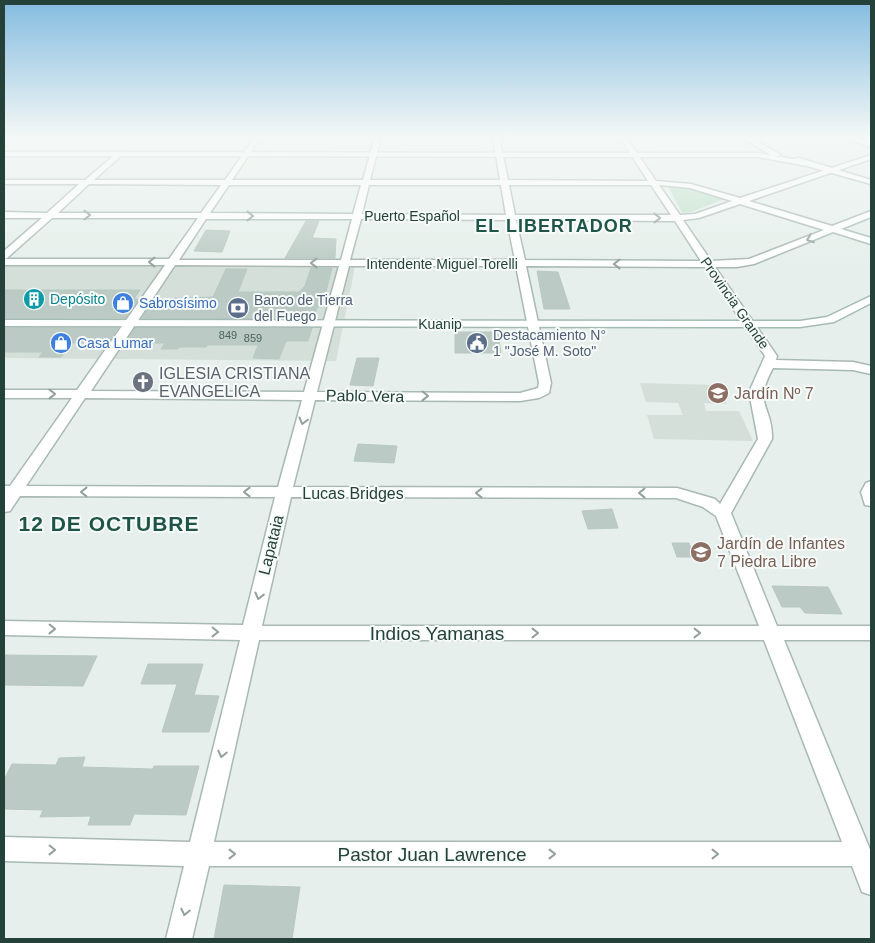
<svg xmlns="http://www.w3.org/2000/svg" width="875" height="943" viewBox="0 0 875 943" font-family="Arial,sans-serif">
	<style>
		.built { fill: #d4dfda }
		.green { fill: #bfe0c8 }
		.building { fill: #bbcac4; stroke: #b8c9c2 }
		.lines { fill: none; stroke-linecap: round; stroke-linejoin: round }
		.minor-casing { stroke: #a8b8b2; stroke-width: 3 }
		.secondary-casing { stroke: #a4bbb3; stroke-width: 3 }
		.minor { fill: #fff; fill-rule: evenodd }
		.secondary { fill: #fff; fill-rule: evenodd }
		.oneway { stroke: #92a09c }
		.labels { text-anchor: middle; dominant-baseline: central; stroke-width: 4; stroke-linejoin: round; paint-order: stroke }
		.far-number-label { font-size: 11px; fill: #4a645c }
		.far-street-label { font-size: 14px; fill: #24423a; stroke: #f7fbf9 }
		.far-culture-label { font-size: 14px; fill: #0d838f; stroke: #f7fbf9; text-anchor: start }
		.far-service-label { font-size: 14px; fill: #4e5e75; stroke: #f7fbf9; text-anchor: start }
		.far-shop-label { font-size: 14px; fill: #366cbe; stroke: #f7fbf9; text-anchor: start }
		.worship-label { font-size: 16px; fill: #5b616d; stroke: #f7fbf9; text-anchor: start }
		.education-label { font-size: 16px; fill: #785e54; stroke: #f7fbf9; text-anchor: start }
		.street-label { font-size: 16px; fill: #24423a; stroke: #f7fbf9 }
		.far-district-label { font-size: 18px; font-weight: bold; letter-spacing: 1px; fill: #1f5548; stroke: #f7fbf9 }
		.near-street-label { font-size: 19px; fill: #24423a; stroke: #f7fbf9 }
		.district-label { font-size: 21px; font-weight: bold; letter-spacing: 1px; fill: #1f5548; stroke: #f7fbf9 }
	</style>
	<rect width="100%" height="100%" fill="#e6efeb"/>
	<g class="built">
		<path d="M4 260 356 261 336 361 4 358Z"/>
		<path d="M640 383 718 385 727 404 704 403 706 411H739L753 441 654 439 647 415H683L678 403 646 402Z"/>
	</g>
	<path class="green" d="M668 186 686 187 725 199 691 212 682 213Z"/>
	<g class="building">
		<path d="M306 221H319L312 238 336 239 335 258H285Z"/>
		<path d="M206 230 230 231 222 252 194 251Z"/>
		<path d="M311 268H332L322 307H317L314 319 142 318 155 299 213 297 226 269H247L238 292H299L305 286Z"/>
		<path d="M537 271 558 272 570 309H544Z"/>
		<path d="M4 290H140L134 299H139L125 318H4Z"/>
		<path d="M4 328H118L108 343H72L61 357H39L43 352H4Z"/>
		<path d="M135 328H312L308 341H286L279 359 253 358 258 345H207L206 347H179L178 349H161L165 343H125Z"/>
		<path d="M455 332H498L501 353H455Z"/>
		<path d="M357 358H379L373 386 350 385Z"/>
		<path d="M358 444 397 446 394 463 354 461Z"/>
		<path d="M612 509 618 528 588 529 582 511Z"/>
		<path d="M672 543H689L695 557H677Z"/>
		<path d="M772 586 828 587 842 614 805 613 800 607H782Z"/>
		<path d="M4 655 97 656 83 686 4 685Z"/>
		<path d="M148 664H203L194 695 219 696 209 732H162L177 684H141Z"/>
		<path d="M85 757 82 767 153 769 154 766H199L186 815 134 814 130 825H88L91 816 40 817 43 810 4 809V780L12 764 56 765 59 758Z"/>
		<path d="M224 885 300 887 292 939H214Z"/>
	</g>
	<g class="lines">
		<g class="minor-casing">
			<g id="minor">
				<path d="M255 137H261L232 180H363L375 137H381L370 180H500L493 137H499L508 180 648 181 620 137H626L656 181 691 184 740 198 871 155V159L749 201 832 226 871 211V217L841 229 871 238V244L833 232 754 264 737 267H715L777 356 776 360 853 362 871 366V374L853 370 773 368C752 406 773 405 772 439L731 513 777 626H871V640H784L871 852V895L862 892 852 866H209L192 939H166L184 866 4 861V837L190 842 240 640 4 635V621L243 625 275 497 20 496 10 511 4 512V486H10L72 398H4V390H77L165 265H4V259H169L198 218H52L7 258 4 259V251L42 218H4V212L47 213 79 184H4V180H85L118 152 122 154 121 156 94 180H225ZM89 184 221 185 201 213H58ZM229 185H361L353 214 210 213ZM369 185H501L506 215 362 214ZM509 185H651L671 215H515ZM659 185 690 188 732 201 695 214 680 215ZM740 204 824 230 749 259 711 261 683 220 699 218ZM206 219H352L341 260H179ZM361 219 507 220 515 260H350ZM516 220 675 221 701 261 525 260ZM175 265 339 266 304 392 91 391ZM349 266H516L539 383 538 388 520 393 317 392ZM526 266 705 267 765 356 749 392 758 439 720 504 715 499 677 488 293 487 315 400 520 401 539 398 549 393 551 383ZM85 398 302 400 278 487 26 486ZM291 497 676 498 703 507 716 516 759 626H262ZM259 640H764L842 842H214Z"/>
				<path d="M743 137H749L781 155 774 157 744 139Z"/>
				<path d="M843 137H852L871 143V147Z"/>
				<path d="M871 481V506L865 505 861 492 866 483Z"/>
			</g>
		</g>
		<g class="secondary-casing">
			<g id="secondary">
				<path d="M4 152 758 153 793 159 799 158 871 180V184L807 166 758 157 4 156Z"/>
				<path d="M871 296V303L834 322 800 327 4 326V320L800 321 827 317Z"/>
			</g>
		</g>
		<use href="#minor" class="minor"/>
		<use href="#secondary" class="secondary"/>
	</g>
	<defs><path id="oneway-chevron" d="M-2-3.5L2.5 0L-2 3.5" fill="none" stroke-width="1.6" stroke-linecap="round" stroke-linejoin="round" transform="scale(1.25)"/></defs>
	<g class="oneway">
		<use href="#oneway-chevron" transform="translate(87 215)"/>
		<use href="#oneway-chevron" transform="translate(250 216)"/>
		<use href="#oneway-chevron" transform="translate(657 218)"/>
		<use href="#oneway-chevron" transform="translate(810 239) rotate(159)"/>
		<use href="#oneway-chevron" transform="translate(152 262) rotate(180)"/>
		<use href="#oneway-chevron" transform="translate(314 263) rotate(-180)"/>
		<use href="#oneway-chevron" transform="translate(617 264) rotate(-180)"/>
		<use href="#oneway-chevron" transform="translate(52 394)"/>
		<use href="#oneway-chevron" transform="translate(425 396) rotate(1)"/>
		<use href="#oneway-chevron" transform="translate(303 421) rotate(105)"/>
		<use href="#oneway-chevron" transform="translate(84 492) rotate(-180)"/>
		<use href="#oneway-chevron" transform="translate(247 492) rotate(-180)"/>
		<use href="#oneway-chevron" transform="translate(479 493) rotate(-180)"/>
		<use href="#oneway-chevron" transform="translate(642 493) rotate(-180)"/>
		<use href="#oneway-chevron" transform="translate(259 596) rotate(104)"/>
		<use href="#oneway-chevron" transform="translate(52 629) rotate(1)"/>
		<use href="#oneway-chevron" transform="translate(215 632) rotate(1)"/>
		<use href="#oneway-chevron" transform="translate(535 633)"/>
		<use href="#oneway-chevron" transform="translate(697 633)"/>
		<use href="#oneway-chevron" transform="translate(222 754) rotate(103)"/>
		<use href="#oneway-chevron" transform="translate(52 850) rotate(1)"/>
		<use href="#oneway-chevron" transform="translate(232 854)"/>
		<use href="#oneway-chevron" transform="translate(552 854)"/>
		<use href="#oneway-chevron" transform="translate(715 854)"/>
		<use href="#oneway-chevron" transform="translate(185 912) rotate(103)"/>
	</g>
	<linearGradient id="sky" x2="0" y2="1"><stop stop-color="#84bce0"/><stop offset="0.51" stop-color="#f4f8f6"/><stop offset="1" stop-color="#f4f8f6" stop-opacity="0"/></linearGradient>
	<rect width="875" height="269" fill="url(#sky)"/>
	<defs>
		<g id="building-disc" transform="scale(1.125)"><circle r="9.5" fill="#0f9aa8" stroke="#f7fbf9"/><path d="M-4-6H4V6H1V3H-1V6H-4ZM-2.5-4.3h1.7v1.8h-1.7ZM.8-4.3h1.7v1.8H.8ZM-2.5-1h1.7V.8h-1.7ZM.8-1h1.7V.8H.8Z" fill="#fff"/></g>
		<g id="shop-disc" transform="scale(1.125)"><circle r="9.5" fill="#3f7fe0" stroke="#f7fbf9"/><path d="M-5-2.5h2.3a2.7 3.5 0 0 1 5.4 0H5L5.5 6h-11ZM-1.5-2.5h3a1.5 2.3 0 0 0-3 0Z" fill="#fff"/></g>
		<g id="bank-disc" transform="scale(1.125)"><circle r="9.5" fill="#5c6f8a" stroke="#f7fbf9"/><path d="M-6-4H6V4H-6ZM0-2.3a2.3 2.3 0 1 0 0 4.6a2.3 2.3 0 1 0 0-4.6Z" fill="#fff"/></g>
		<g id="civic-disc" transform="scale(1.125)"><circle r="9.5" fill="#5c6f8a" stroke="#f7fbf9"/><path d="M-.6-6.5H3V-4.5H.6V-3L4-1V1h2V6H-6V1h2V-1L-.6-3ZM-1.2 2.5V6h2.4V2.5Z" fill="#fff"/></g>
		<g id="church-disc" transform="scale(1.125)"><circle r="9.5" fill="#6b7280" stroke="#f7fbf9"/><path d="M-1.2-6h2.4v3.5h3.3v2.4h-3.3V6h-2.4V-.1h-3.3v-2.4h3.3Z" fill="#fff"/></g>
		<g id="school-disc" transform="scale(1.125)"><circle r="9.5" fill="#8d6e63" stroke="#f7fbf9"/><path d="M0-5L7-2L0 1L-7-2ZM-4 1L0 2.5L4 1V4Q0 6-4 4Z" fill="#fff"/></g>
	</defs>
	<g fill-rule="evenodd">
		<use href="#building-disc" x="34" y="299"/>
		<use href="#shop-disc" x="123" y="303"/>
		<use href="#bank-disc" x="238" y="308"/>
		<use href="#shop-disc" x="61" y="343"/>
		<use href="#civic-disc" x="477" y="343"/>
		<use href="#church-disc" x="143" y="382"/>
		<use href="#school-disc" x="718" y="393"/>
		<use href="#school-disc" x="701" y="552"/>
	</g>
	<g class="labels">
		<g class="far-number-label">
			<text x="228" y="335">849</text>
			<text x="253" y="338">859</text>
		</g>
		<g class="far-street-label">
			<text x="412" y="216">Puerto Español</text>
			<text x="442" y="264">Intendente Miguel Torelli</text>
			<text transform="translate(735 303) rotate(55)">Provincia Grande</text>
			<text x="440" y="324">Kuanip</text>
		</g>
		<g class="far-culture-label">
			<text x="50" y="299">Depósito</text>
		</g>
		<g class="far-service-label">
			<text x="254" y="300">Banco de Tierra<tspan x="254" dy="16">del Fuego</tspan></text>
			<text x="493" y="335">Destacamiento N°<tspan x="493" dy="16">1 "José M. Soto"</tspan></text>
		</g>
		<g class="far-shop-label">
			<text x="139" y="303">Sabrosísimo</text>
			<text x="77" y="343">Casa Lumar</text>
		</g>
		<g class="worship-label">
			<text x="159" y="373">IGLESIA CRISTIANA<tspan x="159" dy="18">EVANGELICA</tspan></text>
		</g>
		<g class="education-label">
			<text x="734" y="393">Jardín Nº 7</text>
			<text x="717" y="543">Jardín de Infantes<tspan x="717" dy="18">7 Piedra Libre</tspan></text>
		</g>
		<g class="street-label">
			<text transform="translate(365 396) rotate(1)">Pablo Vera</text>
			<text x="353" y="493">Lucas Bridges</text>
			<text transform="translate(271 545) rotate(-76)">Lapataia</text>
		</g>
		<g class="far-district-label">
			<text x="554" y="226">EL LIBERTADOR</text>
		</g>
		<g class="near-street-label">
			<text x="437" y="633">Indios Yamanas</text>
			<text x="432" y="854">Pastor Juan Lawrence</text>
		</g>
		<g class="district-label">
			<text x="109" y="523">12 DE OCTUBRE</text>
		</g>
	</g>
	<rect width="875" height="943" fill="none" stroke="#24423a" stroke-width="10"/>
</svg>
